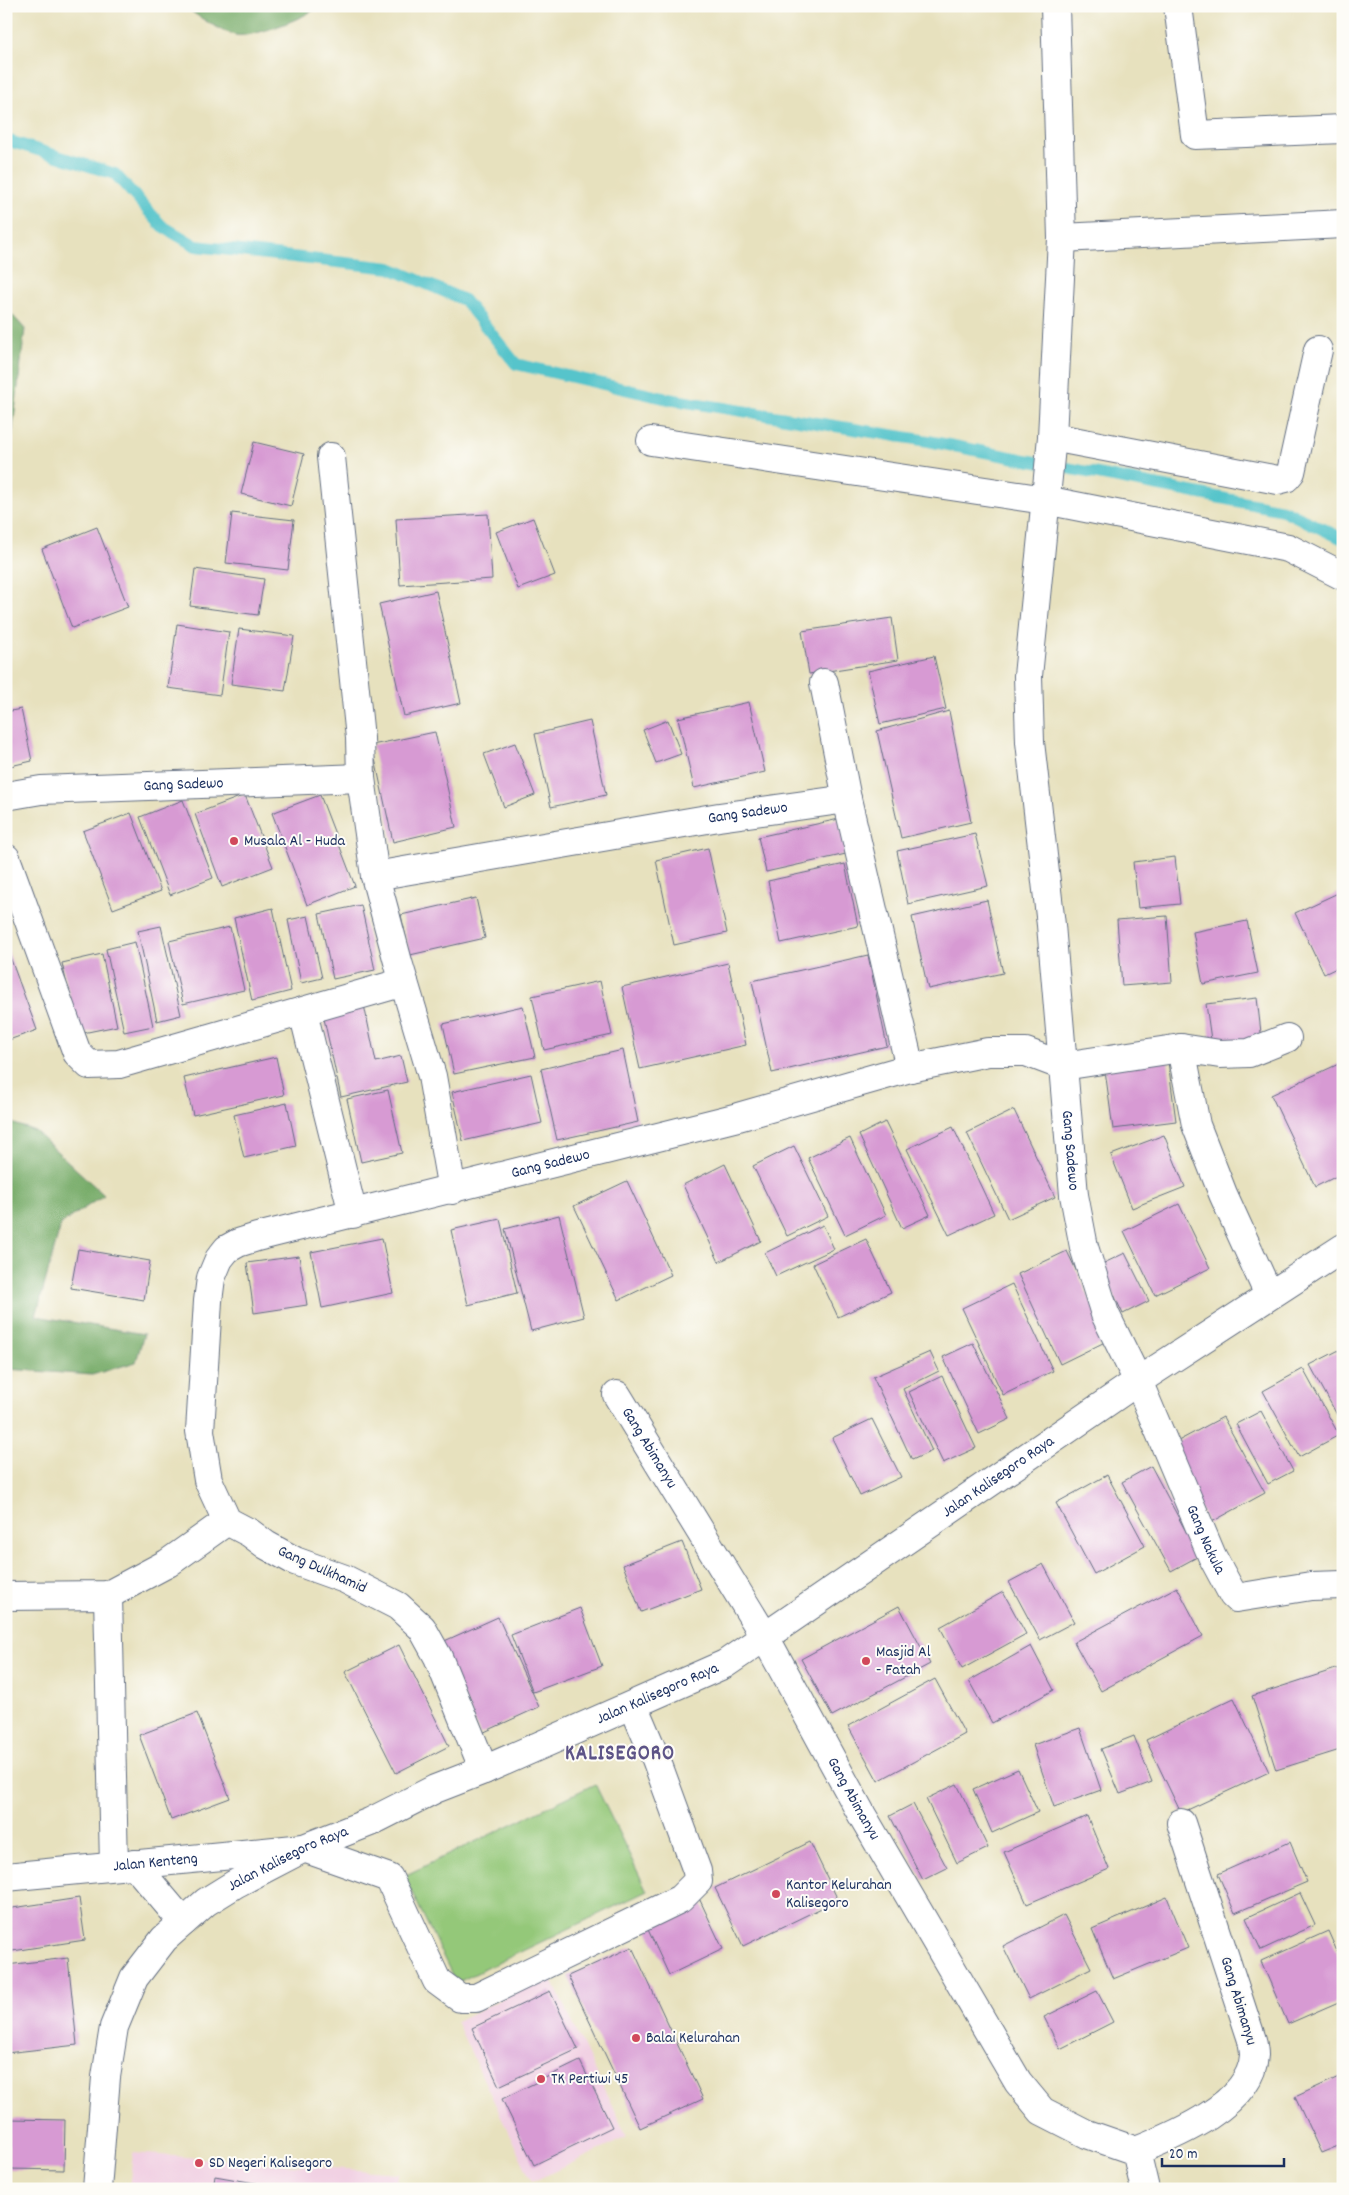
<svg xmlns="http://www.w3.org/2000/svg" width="1349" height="2195" viewBox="0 0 1349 2195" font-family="Dekko,sans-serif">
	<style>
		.built { fill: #f1d0e3 }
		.green { fill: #94c879; stroke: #587c6c }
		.forest { fill: #77ac69; stroke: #496e64 }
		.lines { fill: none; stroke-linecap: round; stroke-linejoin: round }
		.stream { stroke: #56c4cb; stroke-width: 12 }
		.building { fill: #d79ad3 }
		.minor-casing { stroke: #626d80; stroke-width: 30 }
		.minor { stroke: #fff; stroke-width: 28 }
		.poi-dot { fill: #d1495b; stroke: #fdfcf7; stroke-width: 2 }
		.labels { text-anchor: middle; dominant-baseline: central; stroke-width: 4; stroke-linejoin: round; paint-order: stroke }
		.street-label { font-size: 16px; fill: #1b2f5e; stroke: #fdfcf7 }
		.poi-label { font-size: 16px; fill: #1b2f5e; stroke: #fdfcf7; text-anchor: start }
		.district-label { font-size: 21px; font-weight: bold; letter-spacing: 1px; fill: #5d5487; stroke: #fdfcf7 }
	</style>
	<rect width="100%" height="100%" fill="#fdfcf7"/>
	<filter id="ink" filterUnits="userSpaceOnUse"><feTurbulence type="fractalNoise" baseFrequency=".02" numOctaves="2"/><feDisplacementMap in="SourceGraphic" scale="10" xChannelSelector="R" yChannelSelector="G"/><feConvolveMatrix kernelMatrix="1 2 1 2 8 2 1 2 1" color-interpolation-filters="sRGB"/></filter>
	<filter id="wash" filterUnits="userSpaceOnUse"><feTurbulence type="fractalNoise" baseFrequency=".0096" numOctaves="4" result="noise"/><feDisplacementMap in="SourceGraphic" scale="20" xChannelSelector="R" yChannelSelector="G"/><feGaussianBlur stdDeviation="1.12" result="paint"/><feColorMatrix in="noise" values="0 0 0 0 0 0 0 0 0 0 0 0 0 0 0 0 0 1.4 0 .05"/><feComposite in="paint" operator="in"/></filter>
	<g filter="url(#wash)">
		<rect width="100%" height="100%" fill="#e7e1be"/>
		<g class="built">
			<path d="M550 1976 627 2137 532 2182 456 2021Z"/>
			<path d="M133 2153 398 2173 397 2189H129Z"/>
		</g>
		<path class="green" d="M595 1784 647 1891 456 1983 404 1876Z"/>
		<g class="forest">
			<path d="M184 6H319C308 17 250 39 235 35 217 29 200 18 184 6Z"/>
			<path d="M6 308 25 329 12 436 6 457Z"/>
			<path d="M6 1121 35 1131 104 1195 61 1224 36 1316 144 1334 136 1362 92 1375 6 1369Z"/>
		</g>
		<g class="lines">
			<path class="stream" d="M6 140 115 174 162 226 196 246 390 268 464 300 516 364 668 399 928 441 1283 510 1343 539"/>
		</g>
		<g id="blocks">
			<g class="building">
				<path d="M254 442 304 454 291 506 241 494Z"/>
				<path d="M232 513 294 520 288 570 226 563Z"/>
				<path d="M488 514 492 579 400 585 396 519Z"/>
				<path d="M533 518 555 575 518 589 496 532Z"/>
				<path d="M97 527 128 607 72 628 42 549Z"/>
				<path d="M195 569 264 579 258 615 190 606Z"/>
				<path d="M436 591 461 703 404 716 379 604Z"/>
				<path d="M892 618 898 660 809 674 802 631Z"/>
				<path d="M177 624 229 632 220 695 168 688Z"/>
				<path d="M239 629 294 636 285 691 231 684Z"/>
				<path d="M934 656 946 709 880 724 868 671Z"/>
				<path d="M749 702 765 772 694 788 678 718Z"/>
				<path d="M21 709 32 761 6 767V712Z"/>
				<path d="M949 711 971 822 901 838 877 731Z"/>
				<path d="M668 720 681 754 656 763 643 730Z"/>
				<path d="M590 721 606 795 551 807 535 734Z"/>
				<path d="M435 732 456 827 393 842 372 745Z"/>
				<path d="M515 743 535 795 504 807 484 754Z"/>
				<path d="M245 795 273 867 222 887 195 814Z"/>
				<path d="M320 795 355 886 307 905 272 813Z"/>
				<path d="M183 800 213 878 170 895 140 817Z"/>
				<path d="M131 813 161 891 113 909 83 831Z"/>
				<path d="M839 819 846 854 766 872 758 837Z"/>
				<path d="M975 834 988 886 908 904 897 851Z"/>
				<path d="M708 848 727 933 674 945 656 860Z"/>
				<path d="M1175 857 1180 904 1138 908 1133 862Z"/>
				<path d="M845 864 858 926 781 943 768 881Z"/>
				<path d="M1338 893 1343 903V965L1324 974 1295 913Z"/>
				<path d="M476 898 485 938 410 955 401 915Z"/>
				<path d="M987 900 1003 973 928 989 912 917Z"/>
				<path d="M361 905 375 970 333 979 319 914Z"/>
				<path d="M273 908 291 991 252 1001 234 918Z"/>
				<path d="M308 916 322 978 301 983 288 920Z"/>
				<path d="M1167 916 1172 982 1122 986 1117 920Z"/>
				<path d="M1247 921 1258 973 1203 984 1193 932Z"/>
				<path d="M161 926 181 1015 157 1021 138 931Z"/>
				<path d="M230 927 244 990 183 1004 169 941Z"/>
				<path d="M135 942 153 1026 124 1032 106 949Z"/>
				<path d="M6 946 37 1030 6 1041Z"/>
				<path d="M102 954 117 1026 78 1034 62 963Z"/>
				<path d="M868 955 887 1046 772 1073 752 981Z"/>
				<path d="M728 963 746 1045 640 1069 622 987Z"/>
				<path d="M600 981 612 1035 544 1050 532 996Z"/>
				<path d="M1257 998 1262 1041 1212 1047 1206 1004Z"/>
				<path d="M364 1005 376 1062 401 1056 407 1082 341 1097 323 1014Z"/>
				<path d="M523 1006 535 1057 454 1074 443 1024Z"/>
				<path d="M623 1050 638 1122 557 1140 541 1069Z"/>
				<path d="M1167 1054 1176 1121 1113 1129 1104 1063Z"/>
				<path d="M276 1057 284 1095 193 1115 184 1078Z"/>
				<path d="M1343 1062V1173L1315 1187 1271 1095Z"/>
				<path d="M531 1074 542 1123 463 1141 452 1092Z"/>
				<path d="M388 1090 402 1153 361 1162 347 1099Z"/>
				<path d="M287 1103 296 1146 244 1158 234 1115Z"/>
				<path d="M1014 1110 1055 1197 1008 1219 967 1133Z"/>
				<path d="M885 1122 930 1215 902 1228 859 1135Z"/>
				<path d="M953 1127 994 1214 949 1235 907 1149Z"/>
				<path d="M1164 1135 1185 1187 1132 1208 1111 1155Z"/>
				<path d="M850 1138 886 1215 845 1235 808 1158Z"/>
				<path d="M794 1146 828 1216 787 1236 753 1166Z"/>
				<path d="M725 1164 761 1241 719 1262 683 1185Z"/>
				<path d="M627 1181 671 1275 619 1300 574 1206Z"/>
				<path d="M1179 1204 1210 1268 1155 1295 1124 1231Z"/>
				<path d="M559 1215 584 1317 531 1331 505 1229Z"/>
				<path d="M500 1219 517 1293 468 1305 451 1230Z"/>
				<path d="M823 1225 834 1249 776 1276 765 1253Z"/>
				<path d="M382 1238 393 1293 322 1308 311 1252Z"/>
				<path d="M866 1239 891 1292 838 1317 813 1264Z"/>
				<path d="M78 1249 150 1261 144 1300 71 1288Z"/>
				<path d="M1067 1251 1109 1340 1060 1364 1018 1274Z"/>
				<path d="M1125 1253 1149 1301 1123 1314 1100 1265Z"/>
				<path d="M299 1256 307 1305 254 1313 247 1263Z"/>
				<path d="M1012 1284 1053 1371 1003 1395 962 1308Z"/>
				<path d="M973 1343 1010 1419 979 1434 943 1357Z"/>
				<path d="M1343 1348V1426L1310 1365Z"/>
				<path d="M930 1352 939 1371 903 1389 932 1451 912 1460 873 1377Z"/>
				<path d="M1303 1369 1339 1435 1299 1457 1263 1391Z"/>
				<path d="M942 1376 976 1448 943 1463 909 1392Z"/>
				<path d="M1261 1411 1293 1471 1268 1484 1236 1424Z"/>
				<path d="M1223 1417 1265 1493 1208 1524 1167 1447Z"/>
				<path d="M872 1419 901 1477 860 1496 832 1438Z"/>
				<path d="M1151 1466 1199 1556 1171 1571 1122 1482Z"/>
				<path d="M1107 1475 1145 1546 1094 1574 1056 1503Z"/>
				<path d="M682 1542 701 1589 641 1612 623 1565Z"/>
				<path d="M1043 1564 1074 1622 1040 1640 1009 1582Z"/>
				<path d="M1177 1587 1203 1636 1101 1691 1074 1642Z"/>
				<path d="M1003 1592 1026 1634 962 1669 940 1627Z"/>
				<path d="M899 1606 930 1664 832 1716 801 1659Z"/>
				<path d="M580 1608 602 1666 533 1692 511 1635Z"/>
				<path d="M498 1617 539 1707 480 1734 440 1643Z"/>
				<path d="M399 1645 449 1746 396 1773 345 1672Z"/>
				<path d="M1031 1646 1054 1690 992 1723 969 1681Z"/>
				<path d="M1342 1667 1343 1749 1276 1770 1252 1696Z"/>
				<path d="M935 1679 965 1734 878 1781 848 1726Z"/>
				<path d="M1234 1698 1269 1772 1181 1813 1146 1740Z"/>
				<path d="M197 1713 230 1798 171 1820 139 1735Z"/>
				<path d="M1080 1728 1101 1790 1054 1807 1033 1745Z"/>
				<path d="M1134 1736 1152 1782 1120 1794 1101 1749Z"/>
				<path d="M1018 1769 1038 1812 992 1833 973 1789Z"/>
				<path d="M957 1784 988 1848 957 1863 926 1799Z"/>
				<path d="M913 1804 947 1868 923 1880 890 1816Z"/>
				<path d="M1087 1816 1109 1869 1027 1904 1004 1852Z"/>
				<path d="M810 1842 838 1900 743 1946 715 1888Z"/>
				<path d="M1290 1842 1307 1882 1235 1913 1218 1874Z"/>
				<path d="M1300 1893 1315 1925 1261 1950 1246 1918Z"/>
				<path d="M698 1896 723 1949 669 1975 644 1921Z"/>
				<path d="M1167 1897 1188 1948 1113 1979 1092 1929Z"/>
				<path d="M79 1898 85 1940 6 1952V1909Z"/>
				<path d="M1064 1915 1091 1968 1029 1999 1003 1946Z"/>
				<path d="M1328 1931 1343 1965V2000L1288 2024 1261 1961Z"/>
				<path d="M632 1947 703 2099 640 2128 568 1976Z"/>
				<path d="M68 1958 77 2045 6 2053V1965Z"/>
				<path d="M550 1991 578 2049 499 2086 472 2028Z"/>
				<path d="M1097 1991 1113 2022 1060 2049 1044 2017Z"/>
				<path d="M580 2061 612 2127 534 2165 502 2099Z"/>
				<path d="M1343 2075V2144L1321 2153 1295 2097Z"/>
				<path d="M9 2119 65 2120 64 2170 8 2169Z"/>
				<path d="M215 2176 283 2188V2189H213Z"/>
			</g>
		</g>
	</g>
	<g filter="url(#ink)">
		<use href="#blocks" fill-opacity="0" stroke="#626d80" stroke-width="1"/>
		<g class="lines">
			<g class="minor-casing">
				<g id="minor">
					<path d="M1055 6 1062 238 1052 437 1028 676 1030 742 1051 925 1063 1066 1181 1048"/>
					<path d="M1178 6 1195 135 1343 129"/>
					<path d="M1062 238 1343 224"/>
					<path d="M1052 437 1278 480 1286 478 1291 472 1318 350"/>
					<path d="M651 441 1045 500 1288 548 1343 576"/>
					<path d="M331 457 360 738 361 778 375 876 398 962 432 1076 452 1190"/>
					<path d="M824 683 847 799"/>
					<path id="s1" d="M6 796 41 790 361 778"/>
					<path d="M6 858 77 1053 89 1065 119 1064 404 982"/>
					<path id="s2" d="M375 876 719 817 847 799 910 1068"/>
					<path d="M303 1012 353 1214"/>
					<path d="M1269 1295 1223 1194 1196 1125 1181 1048 1220 1054 1249 1053 1287 1038"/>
					<path id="s3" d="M617 1395 765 1637 862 1815 1018 2082 1042 2111 1087 2134 1136 2151 1145 2189"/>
					<path d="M108 1595 114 1866"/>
					<path d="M6 1596 108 1595 168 1563 227 1521"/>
					<path id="s4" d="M484 1770 438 1657 422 1628 398 1606 345 1579 295 1561 266 1545 250 1533 227 1521 208 1480 200 1431 208 1301 211 1278 219 1259 227 1249 238 1243 257 1237 738 1117 910 1068 988 1052H1026L1063 1066 1074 1195 1084 1247 1105 1314 1138 1381 1212 1556 1233 1595 1236 1598 1311 1586 1343 1585"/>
					<path d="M134 1864 183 1922"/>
					<path id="s5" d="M6 1877 304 1848 389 1878 437 1981 460 1998H476L680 1899 698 1881 697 1871 656 1759 633 1705"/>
					<path d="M1136 2151C1174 2136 1252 2104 1254 2055 1254 2050 1253 2045 1252 2040L1181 1823"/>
					<path id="s6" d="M97 2189 106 2077 114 2027 134 1978 164 1939 206 1902 235 1884 304 1848 370 1822 435 1789 484 1770 725 1664 1138 1381 1343 1248"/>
				</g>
			</g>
			<use href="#minor" class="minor"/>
		</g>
	</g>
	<g class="poi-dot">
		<circle cx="234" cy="841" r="5"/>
		<circle cx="866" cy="1661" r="5"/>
		<circle cx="776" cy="1894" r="5"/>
		<circle cx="636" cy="2038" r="5"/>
		<circle cx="541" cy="2079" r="5"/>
		<circle cx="199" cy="2163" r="5"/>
	</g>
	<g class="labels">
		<g class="street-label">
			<text stroke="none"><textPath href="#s1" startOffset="178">Gang Sadewo</textPath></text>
			<text stroke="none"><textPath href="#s2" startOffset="378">Gang Sadewo</textPath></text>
			<text stroke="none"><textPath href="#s4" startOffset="1610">Gang Sadewo</textPath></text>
			<text stroke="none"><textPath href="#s4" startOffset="996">Gang Sadewo</textPath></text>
			<text stroke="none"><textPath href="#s3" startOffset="62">Gang Abimanyu</textPath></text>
			<text stroke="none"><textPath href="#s6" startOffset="1224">Jalan Kalisegoro Raya</textPath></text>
			<text stroke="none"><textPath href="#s4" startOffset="2025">Gang Nakula</textPath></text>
			<text transform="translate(322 1570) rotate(24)">Gang Dulkhamid</text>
			<text stroke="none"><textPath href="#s6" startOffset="819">Jalan Kalisegoro Raya</textPath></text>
			<text stroke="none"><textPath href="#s3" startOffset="468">Gang Abimanyu</textPath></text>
			<text stroke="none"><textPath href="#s6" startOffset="414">Jalan Kalisegoro Raya</textPath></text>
			<text stroke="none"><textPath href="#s5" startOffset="150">Jalan Kenteng</textPath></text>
			<text transform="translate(1238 2001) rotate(73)">Gang Abimanyu</text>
		</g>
		<g class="poi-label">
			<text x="244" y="841">Musala Al - Huda</text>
			<text x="876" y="1652">Masjid Al<tspan x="876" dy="18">- Fatah</tspan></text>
			<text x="786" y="1885">Kantor Kelurahan<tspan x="786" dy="18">Kalisegoro</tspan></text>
			<text x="646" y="2038">Balai Kelurahan</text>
			<text x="551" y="2079">TK Pertiwi 45</text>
			<text x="209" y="2163">SD Negeri Kalisegoro</text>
		</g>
		<g class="district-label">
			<text x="620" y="1755">KALISEGORO</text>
		</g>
	</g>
	<rect width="1349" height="2195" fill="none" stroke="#fdfcf7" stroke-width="25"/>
	<path d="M1162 2158v8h122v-8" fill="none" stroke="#1b2f5e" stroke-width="2.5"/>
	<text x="1169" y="2158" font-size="15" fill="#1b2f5e" stroke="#fdfcf7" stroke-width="4" paint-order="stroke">20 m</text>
</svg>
